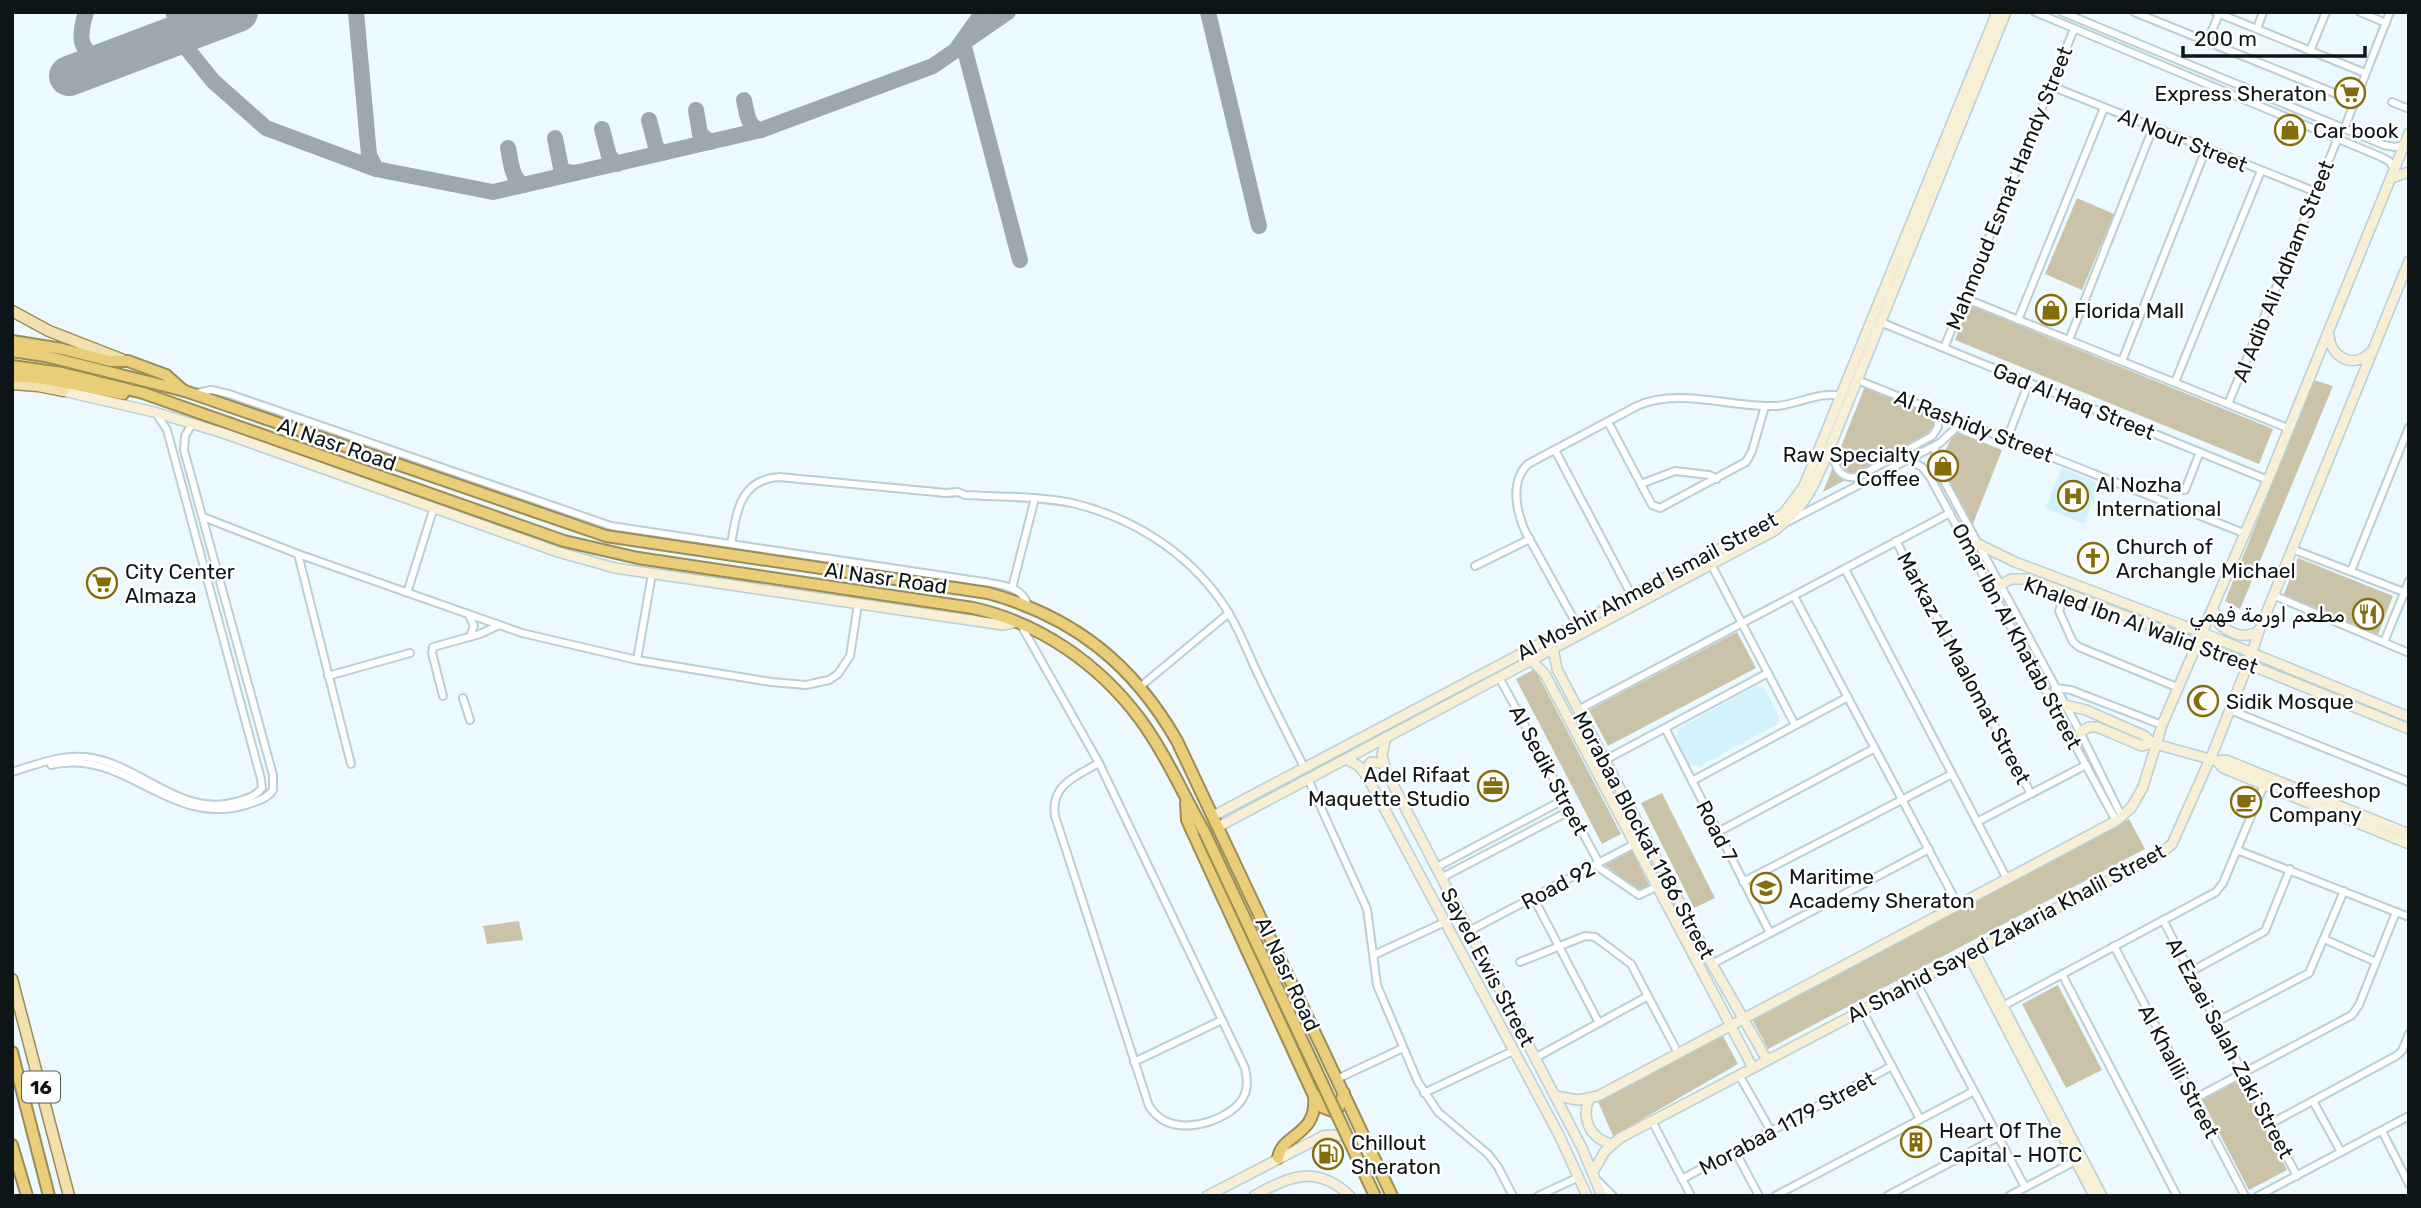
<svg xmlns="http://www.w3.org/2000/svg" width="2421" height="1208" viewBox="0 0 2421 1208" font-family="Rubik,Cairo,sans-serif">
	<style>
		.built { fill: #d2f2fd }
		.green { fill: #cbc3a9 }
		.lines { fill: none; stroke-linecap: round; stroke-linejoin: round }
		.taxiway { stroke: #9ca8ac; stroke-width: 16 }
		.runway { stroke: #9ca8ac; stroke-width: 40 }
		.street-casing { stroke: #b9cfd6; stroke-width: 10 }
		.secondary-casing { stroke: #b9cfd6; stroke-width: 12 }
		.primary-casing { stroke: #9c8d56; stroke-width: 13 }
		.highway-casing { stroke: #9c8d56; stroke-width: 14 }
		.street { stroke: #fff; stroke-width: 6 }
		.secondary { stroke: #f8f0d6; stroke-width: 9 }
		.primary { stroke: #f2e1ae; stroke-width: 10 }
		.highway { stroke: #e9cd78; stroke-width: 10 }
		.highway-bridge-casing { stroke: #9c8d56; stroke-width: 14; stroke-linecap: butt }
		.highway-bridge { stroke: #e9cd78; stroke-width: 10 }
		.labels { text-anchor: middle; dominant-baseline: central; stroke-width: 5; stroke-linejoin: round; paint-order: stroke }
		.shield { fill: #fff; stroke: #565b5d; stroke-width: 2 }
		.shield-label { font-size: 19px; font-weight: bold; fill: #0d1517 }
		.poi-label { font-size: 21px; fill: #0d1517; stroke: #fff; text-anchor: start }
		.street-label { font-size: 21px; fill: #0d1517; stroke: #fff }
	</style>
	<rect width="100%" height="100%" fill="#ecf9fe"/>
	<g class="built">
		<path d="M2062 468 2100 484 2084 524 2045 508Z"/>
		<path d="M1757 686 1765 689 1779 717 1778 724 1698 767 1697 765H1689L1675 736 1679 734 1677 729Z"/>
	</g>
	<g class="green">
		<path d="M2077 198 2114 214 2082 290 2045 274Z"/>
		<path d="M1969 305 2273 429 2259 464 1955 340Z"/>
		<path d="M2314 380 2333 386 2240 609 2225 601Z"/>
		<path d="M1865 386 1937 416 1930 435 1823 492Z"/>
		<path d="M1955 431 2002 450 1971 529 1938 465Z"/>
		<path d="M2298 558 2393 596 2377 637 2282 599Z"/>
		<path d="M1737 632 1756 668 1608 746 1589 710Z"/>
		<path d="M1535 669 1621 834 1602 844 1516 679Z"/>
		<path d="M1662 793 1715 898 1694 908 1641 803Z"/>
		<path d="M2129 819 2145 849 1768 1049 1752 1019Z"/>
		<path d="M1632 851 1649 885 1639 891 1605 865Z"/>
		<path d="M519 921 523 940 487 944 483 926Z"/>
		<path d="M2058 985 2102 1070 2066 1088 2022 1004Z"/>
		<path d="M1722 1034 1738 1064 1613 1136 1596 1097Z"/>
		<path d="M2240 1080 2287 1170 2249 1190 2202 1100Z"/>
	</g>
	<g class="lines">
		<g class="taxiway">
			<path d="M86 12C78 38 78 51 105 63"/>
			<path d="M173 12 183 25 199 26"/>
			<path d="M356 12 369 155 376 169 493 192 761 130 933 66 956 50 983 12"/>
			<path d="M1008 12 963 43 1020 260"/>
			<path d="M1208 12 1259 226"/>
			<path d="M176 35 213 81 266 128 376 169"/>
			<path d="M744 100C747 113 747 127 761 130"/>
			<path d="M696 110 700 134 710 142"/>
			<path d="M649 120 656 147 662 153"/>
			<path d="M602 129 609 156 617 164"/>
			<path d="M555 138 561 168 566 172 576 173"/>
			<path d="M508 148C511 161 511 179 524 185"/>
		</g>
		<path class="runway" d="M69 76 238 12"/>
		<g class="street-casing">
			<g id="street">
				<path d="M2035 12 2379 156 2389 161 2394 169"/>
				<path d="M2062 12 2384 145 2395 147 2404 145"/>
				<path d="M2134 12 2354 101"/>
				<path d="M2215 12 2365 73"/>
				<path d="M2360 12 2386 23"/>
				<path d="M2257 29 2263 12"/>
				<path d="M2207 42 2219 14"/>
				<path d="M2310 51 2326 12"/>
				<path d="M2051 86 2316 192"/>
				<path d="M2392 102 2409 109"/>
				<path d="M2344 129 2390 12"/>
				<path d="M1964 298 2290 429"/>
				<path d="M2018 320 2104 108"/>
				<path d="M1880 322 2268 480"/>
				<path d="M2069 340 2153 128"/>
				<path d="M1944 348 2074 29"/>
				<path d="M2122 361 2206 149"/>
				<path d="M1857 380 2246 534"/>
				<path d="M2175 382 2261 171"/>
				<path d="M197 393 211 390 229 394 611 526 984 582C1002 585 1021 586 1028 605"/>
				<path d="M2228 404 2338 138"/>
				<path d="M1608 422 1652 505 1660 508 1746 462 1752 451 1765 406"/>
				<path d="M2007 439 2029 382"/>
				<path d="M1935 446 1936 466 2080 732 2122 817"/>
				<path d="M1831 447C1834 463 1837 480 1858 477L1932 436 1938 427V412"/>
				<path d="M1555 450 1632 596"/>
				<path d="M1909 460 1922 467 1930 477 2116 821"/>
				<path d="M1641 484 1675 471 1709 475 1717 479"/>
				<path d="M2185 490 2200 452"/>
				<path d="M203 517 298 554 522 633 637 660 771 682 806 685 829 680 838 674 850 656 858 604"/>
				<path d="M1789 521 1940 443 1963 421"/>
				<path d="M1896 541 2031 794"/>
				<path d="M731 544C737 512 739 480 779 477L946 493 958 492 965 495C1000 497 1037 496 1072 503 1131 517 1186 551 1221 601 1235 621 1245 645 1255 668 1271 702 1288 735 1305 769"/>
				<path d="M2292 549 2409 594"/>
				<path d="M298 554 351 764"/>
				<path d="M1711 564 1795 725"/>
				<path d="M1475 566 1530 539"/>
				<path d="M1845 569 2007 879"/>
				<path d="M2351 571 2409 427"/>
				<path d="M1012 588 1035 498"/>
				<path d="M407 593 434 507"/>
				<path d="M2065 593 2059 611 2073 642 2079 647 2179 688"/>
				<path d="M2273 595 2409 653"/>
				<path d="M1794 596 1958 905"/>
				<path d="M469 615 474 626 470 637"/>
				<path d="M1021 625 1099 763"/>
				<path d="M1577 625 1525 531C1516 510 1510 481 1528 464L1637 406C1676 387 1734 408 1777 406 1799 404 1820 391 1841 396"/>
				<path d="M2384 642 2409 581"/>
				<path d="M637 660 652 574"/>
				<path d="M328 676 410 653"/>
				<path d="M1499 677 1599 863"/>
				<path d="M1141 686 1229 613"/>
				<path d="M2055 688 2071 690 2162 725"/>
				<path d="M443 696 432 653 433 647 480 634 499 625"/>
				<path d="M463 698 470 720"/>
				<path d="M1578 710 1950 513"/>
				<path d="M2230 710 2409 782"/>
				<path d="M1665 728 1770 933"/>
				<path d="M1605 760 1768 673"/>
				<path d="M1099 763 1245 1068C1247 1077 1248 1088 1244 1096 1233 1119 1188 1133 1165 1121 1157 1117 1153 1112 1149 1106L1055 816C1050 785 1076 776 1099 763Z"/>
				<path d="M51 765C125 747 168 828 246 805 257 801 267 799 273 790V775L184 450 185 436 192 424"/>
				<path d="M12 772C38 764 64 753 92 758 144 767 182 819 239 801 248 798 256 796 262 788L261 779 167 430 156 413"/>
				<path d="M1308 779 1367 909 1377 985 1418 1082 1438 1112 1488 1154 1498 1167 1513 1196"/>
				<path d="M1692 781 1848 697"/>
				<path d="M1977 822 2086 765"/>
				<path d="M1718 832 1875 748"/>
				<path d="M2237 850 2409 917"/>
				<path d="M1595 865 1639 895 1658 886"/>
				<path d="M1435 868 1565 799"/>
				<path d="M1441 878 1571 810"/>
				<path d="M1743 882 1952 774"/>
				<path d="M1533 897 1599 1023"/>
				<path d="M2163 920 2297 1176"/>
				<path d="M1469 931 1646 838"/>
				<path d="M2324 939 2376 962"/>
				<path d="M2114 946 2245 1196"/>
				<path d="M1374 955 1445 922"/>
				<path d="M1520 962 1585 936 1595 937 1631 964 1678 1053"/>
				<path d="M1712 964 1929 849"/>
				<path d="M2190 972 2265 931 2290 869"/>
				<path d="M2062 974 2177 1196"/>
				<path d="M1916 982 2025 1187"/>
				<path d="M2001 1007 2216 892 2223 883 2264 785"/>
				<path d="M1862 1010 1920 1119"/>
				<path d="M2216 1022 2309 973 2344 891"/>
				<path d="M1535 1058 1648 996"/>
				<path d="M1134 1062 1222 1020"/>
				<path d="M1739 1075 1771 1131"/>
				<path d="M1337 1079 1403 1048"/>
				<path d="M1424 1093 1513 1051"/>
				<path d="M2194 1099 2352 1015 2359 1005 2396 912"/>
				<path d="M2313 1101 2341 1152"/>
				<path d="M1652 1121 1691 1196"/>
				<path d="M2270 1124 2396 1056 2402 1051 2409 1034"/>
				<path d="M2382 1131 2409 1184"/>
				<path d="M1735 1151 1759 1196"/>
				<path d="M1682 1179 1892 1066"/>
				<path d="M1597 1180 1613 1196"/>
				<path d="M1538 1196 1579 1177"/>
				<path d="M1775 1196 1974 1091"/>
				<path d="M1887 1196 1998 1137"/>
				<path d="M2009 1196 2077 1160"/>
				<path d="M2258 1196 2409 1116"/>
			</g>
		</g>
		<g class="secondary-casing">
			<g id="secondary">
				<path d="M2391 178 2409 172"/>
				<path d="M2329 336C2332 359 2354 369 2371 352"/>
				<path d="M63 391 154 412 223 433 558 552 615 568 1003 625 1017 622"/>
				<path d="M1978 544 2015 562 2203 633 2409 717"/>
				<path d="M1991 590 2011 579H2030L2198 644 2409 729"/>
				<path d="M2214 611 2220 625C2233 635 2244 639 2259 631"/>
				<path d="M1553 648 1557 669 1712 964 1767 1060"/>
				<path d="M1531 660 1545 674 1753 1068"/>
				<path d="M2065 705 2086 710 2145 736 2152 743"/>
				<path d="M2080 732 2089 727H2097L2142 746 2152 743 2217 761 2226 760 2409 834"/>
				<path d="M1386 737 1382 755 1386 771 1582 1148 1602 1196"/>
				<path d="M1346 759 1359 766 1368 778 1559 1135 1587 1196"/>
				<path d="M2217 761 2223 768 2409 844"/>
				<path d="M1364 772 1371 762 1383 763"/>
				<path d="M1213 816 1763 526 1784 513 1804 486 1997 12"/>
				<path d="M1218 827 1774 531C1808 505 1815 484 1831 445L2006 12"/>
				<path d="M1974 951 2102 1196"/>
				<path d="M1968 954 2094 1196"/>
				<path d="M1555 1096 1578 1100 1598 1096 2116 821 2131 808 2143 787 2162 725 2268 480 2409 133"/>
				<path d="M1589 1099C1581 1119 1590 1138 1611 1144"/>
				<path d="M1593 1172 1605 1151 1620 1138 2161 853 2172 844 2214 750 2248 664 2259 631 2409 261"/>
				<path d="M1207 1196 1323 1136C1344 1132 1356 1141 1371 1155"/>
				<path d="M1254 1196C1288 1176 1317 1164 1350 1196"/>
			</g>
		</g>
		<g class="primary-casing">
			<g id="primary">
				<path d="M12 311 49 331 121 359"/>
				<path d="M12 384 38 386 63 391"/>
				<path d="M12 979 69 1196"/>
			</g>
		</g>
		<g class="highway-casing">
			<g id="highway">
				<path d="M12 341 62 349 110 361H128L166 375 184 391"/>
				<path d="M12 351 45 356 185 391 606 536 988 593C1074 617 1133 664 1177 741L1392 1196"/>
				<path d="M12 366 62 373 143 393 564 541 638 558 973 608C1040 623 1099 664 1140 719 1165 753 1183 794 1204 831"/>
				<path d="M12 376 46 379 123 394"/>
				<path d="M1186 803 1187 820 1191 829 1314 1096C1318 1136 1282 1133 1278 1158"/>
				<path d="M12 1052 49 1196"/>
				<path d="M1317 1096 1322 1107 1332 1111 1339 1107 1344 1093"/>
				<path d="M12 1145 27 1196"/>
			</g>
		</g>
		<use href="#street" class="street"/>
		<use href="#secondary" class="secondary"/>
		<use href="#primary" class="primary"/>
		<use href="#highway" class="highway"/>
		<g class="highway-bridge-casing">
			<path id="highway-bridge" d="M1204 831 1375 1196"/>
		</g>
		<use href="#highway-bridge" class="highway-bridge"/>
	</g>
	<defs>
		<g id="supermarket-ring" transform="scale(1.575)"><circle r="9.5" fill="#fff" stroke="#866d0c" stroke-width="1.5"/><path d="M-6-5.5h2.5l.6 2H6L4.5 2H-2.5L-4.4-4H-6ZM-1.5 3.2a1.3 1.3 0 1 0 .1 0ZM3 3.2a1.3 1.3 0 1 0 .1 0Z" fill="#866d0c"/></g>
		<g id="shop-ring" transform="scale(1.575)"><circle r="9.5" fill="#fff" stroke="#866d0c" stroke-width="1.5"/><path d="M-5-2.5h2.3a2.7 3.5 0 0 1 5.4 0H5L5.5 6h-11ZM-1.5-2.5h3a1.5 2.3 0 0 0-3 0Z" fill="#866d0c"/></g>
		<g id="hospital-ring" transform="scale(1.575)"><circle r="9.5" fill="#fff" stroke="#866d0c" stroke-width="1.5"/><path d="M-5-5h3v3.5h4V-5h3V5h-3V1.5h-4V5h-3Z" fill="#866d0c"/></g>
		<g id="church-ring" transform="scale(1.575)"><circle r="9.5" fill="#fff" stroke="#866d0c" stroke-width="1.5"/><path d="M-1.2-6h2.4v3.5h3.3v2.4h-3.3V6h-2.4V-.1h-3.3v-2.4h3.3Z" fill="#866d0c"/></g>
		<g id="restaurant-ring" transform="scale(1.575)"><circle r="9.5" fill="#fff" stroke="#866d0c" stroke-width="1.5"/><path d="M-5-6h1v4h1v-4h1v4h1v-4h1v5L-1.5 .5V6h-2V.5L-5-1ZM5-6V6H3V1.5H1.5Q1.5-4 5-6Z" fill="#866d0c"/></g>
		<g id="mosque-ring" transform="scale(1.575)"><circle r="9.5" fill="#fff" stroke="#866d0c" stroke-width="1.5"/><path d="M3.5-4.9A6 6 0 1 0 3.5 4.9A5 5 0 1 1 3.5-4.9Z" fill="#866d0c"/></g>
		<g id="office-ring" transform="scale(1.575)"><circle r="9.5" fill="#fff" stroke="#866d0c" stroke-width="1.5"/><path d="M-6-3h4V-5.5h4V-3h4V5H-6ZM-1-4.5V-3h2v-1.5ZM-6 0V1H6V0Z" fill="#866d0c"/></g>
		<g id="cafe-ring" transform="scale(1.575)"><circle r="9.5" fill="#fff" stroke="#866d0c" stroke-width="1.5"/><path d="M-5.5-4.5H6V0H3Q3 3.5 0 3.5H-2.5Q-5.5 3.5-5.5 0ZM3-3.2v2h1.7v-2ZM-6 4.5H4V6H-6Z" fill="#866d0c"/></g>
		<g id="university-ring" transform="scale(1.575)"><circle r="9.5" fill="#fff" stroke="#866d0c" stroke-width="1.5"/><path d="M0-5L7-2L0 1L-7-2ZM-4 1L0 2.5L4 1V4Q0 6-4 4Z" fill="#866d0c"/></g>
		<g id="building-ring" transform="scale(1.575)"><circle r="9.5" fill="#fff" stroke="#866d0c" stroke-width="1.5"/><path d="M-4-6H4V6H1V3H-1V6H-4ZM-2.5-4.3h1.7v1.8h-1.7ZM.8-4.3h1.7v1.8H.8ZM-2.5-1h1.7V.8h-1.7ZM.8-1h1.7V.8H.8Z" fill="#866d0c"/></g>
		<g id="fuel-ring" transform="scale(1.575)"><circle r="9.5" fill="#fff" stroke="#866d0c" stroke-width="1.5"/><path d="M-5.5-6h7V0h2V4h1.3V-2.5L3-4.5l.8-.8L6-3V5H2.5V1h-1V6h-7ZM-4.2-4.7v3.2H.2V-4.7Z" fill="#866d0c"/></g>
	</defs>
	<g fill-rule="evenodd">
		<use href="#supermarket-ring" x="2350" y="93"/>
		<use href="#shop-ring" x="2290" y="130"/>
		<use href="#shop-ring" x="2051" y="310"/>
		<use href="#shop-ring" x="1943" y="466"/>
		<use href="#hospital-ring" x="2073" y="496"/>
		<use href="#church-ring" x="2093" y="558"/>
		<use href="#supermarket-ring" x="102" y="583"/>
		<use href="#restaurant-ring" x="2368" y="614"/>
		<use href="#mosque-ring" x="2203" y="701"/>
		<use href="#office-ring" x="1493" y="786"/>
		<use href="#cafe-ring" x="2246" y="802"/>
		<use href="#university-ring" x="1766" y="888"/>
		<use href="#building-ring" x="1916" y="1142"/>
		<use href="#fuel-ring" x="1328" y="1154"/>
	</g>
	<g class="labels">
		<rect class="shield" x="22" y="1071.5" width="38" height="31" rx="5"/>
		<g class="shield-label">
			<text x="41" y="1087">16</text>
		</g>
		<g class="poi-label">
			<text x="2327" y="93" text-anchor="end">Express Sheraton</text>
			<text x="2313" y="130">Car book</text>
			<text x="2074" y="310">Florida Mall</text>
			<text x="1920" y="454" text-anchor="end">Raw Specialty<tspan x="1920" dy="24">Coffee</tspan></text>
			<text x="2096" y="484">Al Nozha<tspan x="2096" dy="24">International</tspan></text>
			<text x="2116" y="546">Church of<tspan x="2116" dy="24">Archangle Michael</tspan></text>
			<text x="125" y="571">City Center<tspan x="125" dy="24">Almaza</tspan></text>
			<text x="2345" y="614" text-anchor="end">مطعم اورمة فهمي</text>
			<text x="2226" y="701">Sidik Mosque</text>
			<text x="1470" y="774" text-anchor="end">Adel Rifaat<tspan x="1470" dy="24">Maquette Studio</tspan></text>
			<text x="2269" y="790">Coffeeshop<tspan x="2269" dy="24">Company</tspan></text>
			<text x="1789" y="876">Maritime<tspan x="1789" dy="24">Academy Sheraton</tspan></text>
			<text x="1939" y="1130">Heart Of The<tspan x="1939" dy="24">Capital - HOTC</tspan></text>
			<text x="1351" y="1142">Chillout<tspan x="1351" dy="24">Sheraton</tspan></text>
		</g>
		<g class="street-label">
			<text transform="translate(2183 140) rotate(22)">Al Nour Street</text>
			<text transform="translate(2009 188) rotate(-68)">Mahmoud Esmat Hamdy Street</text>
			<text transform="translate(2283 271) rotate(-68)">Al Adib Ali Adham Street</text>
			<text transform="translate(2074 401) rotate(22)">Gad Al Haq Street</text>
			<text transform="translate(1974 426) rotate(21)">Al Rashidy Street</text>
			<text transform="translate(337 444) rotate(19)">Al Nasr Road</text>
			<text transform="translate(886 578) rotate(8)">Al Nasr Road</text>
			<text transform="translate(1647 586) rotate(-28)">Al Moshir Ahmed Ismail Street</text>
			<text transform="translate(2141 625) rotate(20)">Khaled Ibn Al Walid Street</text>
			<text transform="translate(2017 636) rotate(62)">Omar Ibn Al Khatab Street</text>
			<text transform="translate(1964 668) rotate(62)">Markaz Al Maalomat Street</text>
			<text transform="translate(1549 770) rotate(62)">Al Sedik Street</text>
			<text transform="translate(1717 831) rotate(63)">Road 7</text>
			<text transform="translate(1644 835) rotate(62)">Morabaa Blockat 1186 Street</text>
			<text transform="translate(1558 885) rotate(-28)">Road 92</text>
			<text transform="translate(2006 933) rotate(-28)">Al Shahid Sayed Zakaria Khalil Street</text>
			<text transform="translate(1488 967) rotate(62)">Sayed Ewis Street</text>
			<text transform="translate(1288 974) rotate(65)">Al Nasr Road</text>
			<text transform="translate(2230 1048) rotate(62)">Al Ezaei Salah Zaki Street</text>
			<text transform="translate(2179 1071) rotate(62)">Al Khalili Street</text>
			<text transform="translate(1787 1123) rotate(-28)">Morabaa 1179 Street</text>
		</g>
	</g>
	<rect width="2421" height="1208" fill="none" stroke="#0d1517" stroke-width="28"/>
	<path d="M2183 46v10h182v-10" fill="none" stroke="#0d1517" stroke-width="3.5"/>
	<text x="2194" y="46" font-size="21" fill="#0d1517" stroke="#ffffff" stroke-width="5" paint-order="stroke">200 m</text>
</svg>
